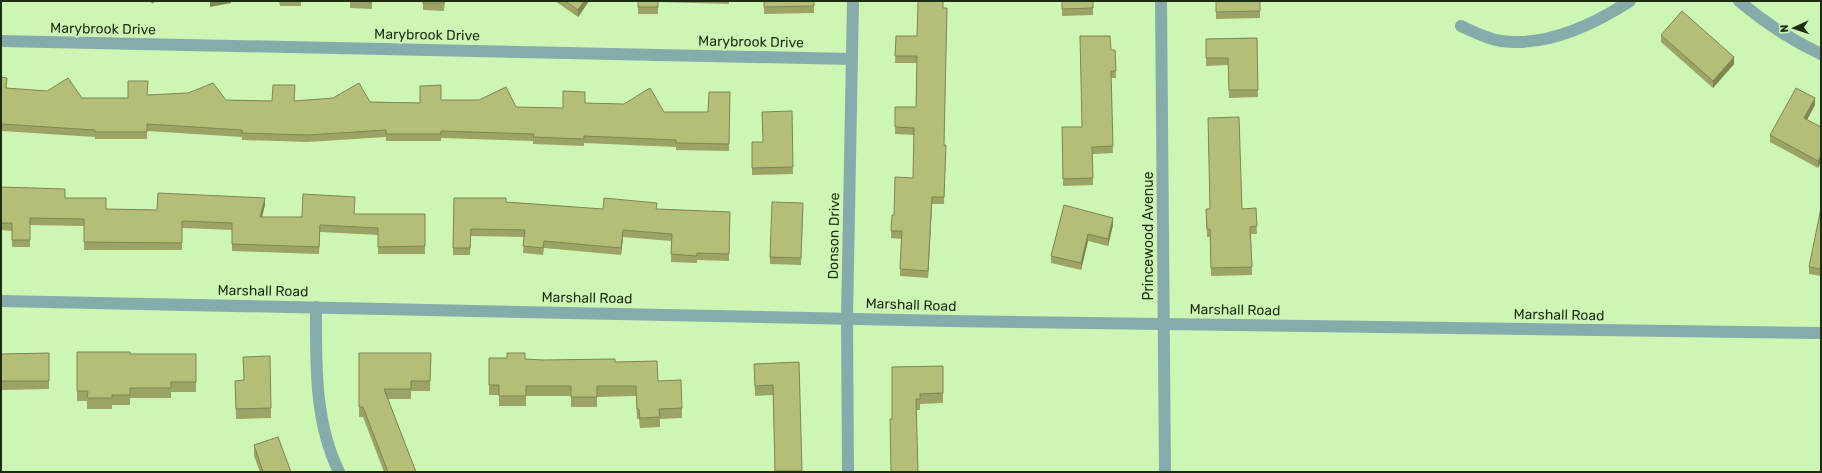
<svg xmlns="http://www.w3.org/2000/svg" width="1822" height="473" viewBox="0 0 1822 473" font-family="Rubik,sans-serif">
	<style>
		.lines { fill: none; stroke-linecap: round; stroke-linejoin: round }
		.minor { stroke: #85acab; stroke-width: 12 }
		.wall { fill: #9ca365 }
		.shaded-wall { fill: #7f8553 }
		.building { fill: #b5be76; stroke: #7f8553 }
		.labels { text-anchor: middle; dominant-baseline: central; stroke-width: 4; stroke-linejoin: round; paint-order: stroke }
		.street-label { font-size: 14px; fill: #1c2c13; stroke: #cdf6b5 }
	</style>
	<rect width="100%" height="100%" fill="#cdf6b5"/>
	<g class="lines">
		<g class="minor">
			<path d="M1161 1 1165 472"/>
			<path d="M1739 1C1764 22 1791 40 1821 54"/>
			<path d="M1461 26C1474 32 1487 39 1501 41 1546 47 1593 25 1630 1"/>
			<path d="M1 41 852 59"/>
			<path d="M1 301 950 321 1821 333"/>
			<path d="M316 307C316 362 314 421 339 472"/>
			<path d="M848 472 847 318 853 1"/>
		</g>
	</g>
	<g class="wall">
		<path d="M149 1H155L153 4Z"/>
		<path d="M279 1H301V6H280Z"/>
		<path d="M350 1H372V9L350 8Z"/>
		<path d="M423 1H445L444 11 423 10Z"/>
		<path d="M555 1H589L578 17Z"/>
		<path d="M638 1H729V4L658 2V14H638Z"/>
		<path d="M764 1H814V13L764 14Z"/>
		<path d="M1062 1H1093V15L1062 16Z"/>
		<path d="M1216 1H1260V18L1216 19Z"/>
		<path d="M943 8 944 145H946L944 204H932L928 278 900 276 901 239 891 238V231L894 215 913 178 914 135 895 134V107H916L917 63H895L896 36H917Z"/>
		<path d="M1661 35 1734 64 1713 88 1661 42Z"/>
		<path d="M1257 38 1258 97 1229 98 1228 65 1206 66V39Z"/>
		<path d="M1111 50H1115L1116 78H1111L1113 153 1093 154V185L1063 186 1062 127H1082Z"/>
		<path d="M1 77 7 88 82 98H128L147 95 226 100 272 101H295L420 103 441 100 516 107 563 108 585 103 664 112H708L730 92 729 151 676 150V147L584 143V146L533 144V141L441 138V141H386V137L307 142 242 140V137L147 131V139H95V137L1 131Z"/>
		<path d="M1815 105 1807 120 1821 127 1818 168 1770 142V135Z"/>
		<path d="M792 111 793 174 752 175V142H763Z"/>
		<path d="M1 187 65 198 106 209 157 210 265 205 262 217H302L354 214H425V254H378V235L320 232 319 254 232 251V230L182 228V250H84V226L30 225V247H12V231L1 230Z"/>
		<path d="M454 198 603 209H657L730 212 729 261 697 260V263L671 262V241L623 237 621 255 544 248 543 255 523 253 524 237 471 236 470 255H453Z"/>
		<path d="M1064 205 1113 225 1108 246 1088 241 1081 270 1051 263V256Z"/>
		<path d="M1256 208 1257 234H1251L1252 275 1211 276 1210 237H1207L1206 217 1242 209Z"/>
		<path d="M1821 208V276L1809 274V267Z"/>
		<path d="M803 211 801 265 770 264V257Z"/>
		<path d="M77 352 130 354H196V392H171V398H130V405H112V409H87V401H77Z"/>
		<path d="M49 353V389L1 390V354Z"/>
		<path d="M359 353H431L430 391H411V399H388L416 472H384L363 417H359Z"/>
		<path d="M243 357 271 408V418L236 419 235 381 244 380Z"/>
		<path d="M489 358 543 360 658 381 682 408V418L660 419V427L640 428 639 419H637L636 396 597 397V407H571V396H526V406H499V395H489Z"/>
		<path d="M799 362 802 472H775L773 395 755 396 754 364Z"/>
		<path d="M943 366V403L920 404V410H916L892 419Z"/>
		<path d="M254 445 291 472H260L254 456Z"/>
	</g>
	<g class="shaded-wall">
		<path d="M210 1H231V3L210 7Z"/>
		<path d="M584 1H589L578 17V10Z"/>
		<path d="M1734 57V64L1713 88V81Z"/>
		<path d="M1815 98V105L1804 125V118Z"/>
		<path d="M1821 155V162L1818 168V161Z"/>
		<path d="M932 197V204L928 278V271Z"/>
		<path d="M265 198V205L260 224V217Z"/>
		<path d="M1113 218V225L1108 246V239Z"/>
		<path d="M623 230V237L621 255V248Z"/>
		<path d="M1088 234V241L1081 270V263Z"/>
	</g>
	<g class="building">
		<path d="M354 1H372V2Z"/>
		<rect x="423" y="1" width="21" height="2"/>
		<path d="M565 1H584L578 10Z"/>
		<rect x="638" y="1" width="20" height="6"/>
		<path d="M764 1H814V6L764 7Z"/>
		<path d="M918 1H943V8H947L944 145H946L944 197H932L928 271 900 269 902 231H891L892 215H894L895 177 913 178 914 128 895 127V107H916L917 56H895L896 36H917Z"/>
		<path d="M1062 1H1093V8L1062 9Z"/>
		<path d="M1216 1H1260V11L1216 12Z"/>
		<path d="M1682 11 1734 57 1713 81 1661 35Z"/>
		<path d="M1080 36H1110L1111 50H1115L1116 71H1111L1113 146 1092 147 1093 178 1063 179 1062 127H1082Z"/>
		<path d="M1257 38 1258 90H1229L1228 58H1206V39Z"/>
		<path d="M1 77 7 78 6 88 47 91 68 78 82 98H128V81H148L147 95 188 93 213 83 226 100 272 101 273 85H295L294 101 333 98 359 83 370 102 420 103V86L441 85V100H479L506 87 516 107 563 108V91L585 92V103L624 104 650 88 664 112H708L709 92H730L729 144 676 143V140L584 136V139L533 137 534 134 441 131V134H386V130L307 135 242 133V130L147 124V132H95V130L1 124Z"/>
		<path d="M1796 88 1815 98 1804 118 1821 127V155L1818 161 1770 135Z"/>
		<path d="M792 111 793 167 752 168V142H763L762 112Z"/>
		<path d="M1239 117 1242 209 1256 208 1257 226 1250 227 1252 267 1211 268 1210 229H1207L1206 209H1210L1208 118Z"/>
		<path d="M1 187 65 189V198H106V209L157 210 158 193 265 198 260 217H302L303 194 355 197 354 214H425V246L378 247V228L320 225 319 247 232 244V223L182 221V243L84 242V219L30 218V240H12V223H1Z"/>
		<path d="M454 198H506V202L603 209 604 198 657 203 656 209 730 212 729 254 697 253V256L671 254 672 234 623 230 621 248 544 241 543 248 523 246 525 230 471 229 470 248H453Z"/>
		<path d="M772 202 803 203 801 258 770 257Z"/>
		<path d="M1064 205 1113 218 1108 239 1088 234 1081 263 1051 256Z"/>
		<path d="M1821 208V269L1809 267Z"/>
		<path d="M77 352H130V354H196V382H171V388H130V395H112V398H87L88 391H77Z"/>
		<path d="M49 353V381H1V354Z"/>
		<path d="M359 353H431L430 381H411V389H384L416 472H395L394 471 392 472H388L363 407H359Z"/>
		<path d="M507 353H525V359L543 360 615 359V362L657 361 658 381 681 380 682 408 659 409 660 417 640 418 639 409H637L636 386H597V397H571V386H526V396H499V385H489V358H507Z"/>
		<path d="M270 356 271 408 236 409 235 381 244 380 243 357Z"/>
		<path d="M799 362 802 471H775L773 385 755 386 754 364Z"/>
		<path d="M943 366V393L920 394V399H916L918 472H891L890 419H892V367Z"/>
		<path d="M278 437 291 472H263L254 445Z"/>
	</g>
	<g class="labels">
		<g class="street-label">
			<text transform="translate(103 29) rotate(1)">Marybrook Drive</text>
			<text transform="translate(427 35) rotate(1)">Marybrook Drive</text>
			<text transform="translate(751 42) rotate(1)">Marybrook Drive</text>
			<text transform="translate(834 236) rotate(-89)">Donson Drive</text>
			<text transform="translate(1148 236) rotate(-90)">Princewood Avenue</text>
			<text transform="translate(263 291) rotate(1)">Marshall Road</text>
			<text transform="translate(587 298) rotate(1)">Marshall Road</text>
			<text transform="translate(911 305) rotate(2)">Marshall Road</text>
			<text transform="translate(1235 310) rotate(1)">Marshall Road</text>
			<text transform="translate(1559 315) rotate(1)">Marshall Road</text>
		</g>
	</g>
	<rect width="1822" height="473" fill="none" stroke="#1c2c13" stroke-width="4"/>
	<g transform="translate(1794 28) rotate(267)" stroke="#cdf6b5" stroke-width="3" paint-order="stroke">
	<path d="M0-3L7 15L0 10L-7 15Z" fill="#1c2c13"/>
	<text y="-6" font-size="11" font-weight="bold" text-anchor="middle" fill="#1c2c13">N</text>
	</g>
</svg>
